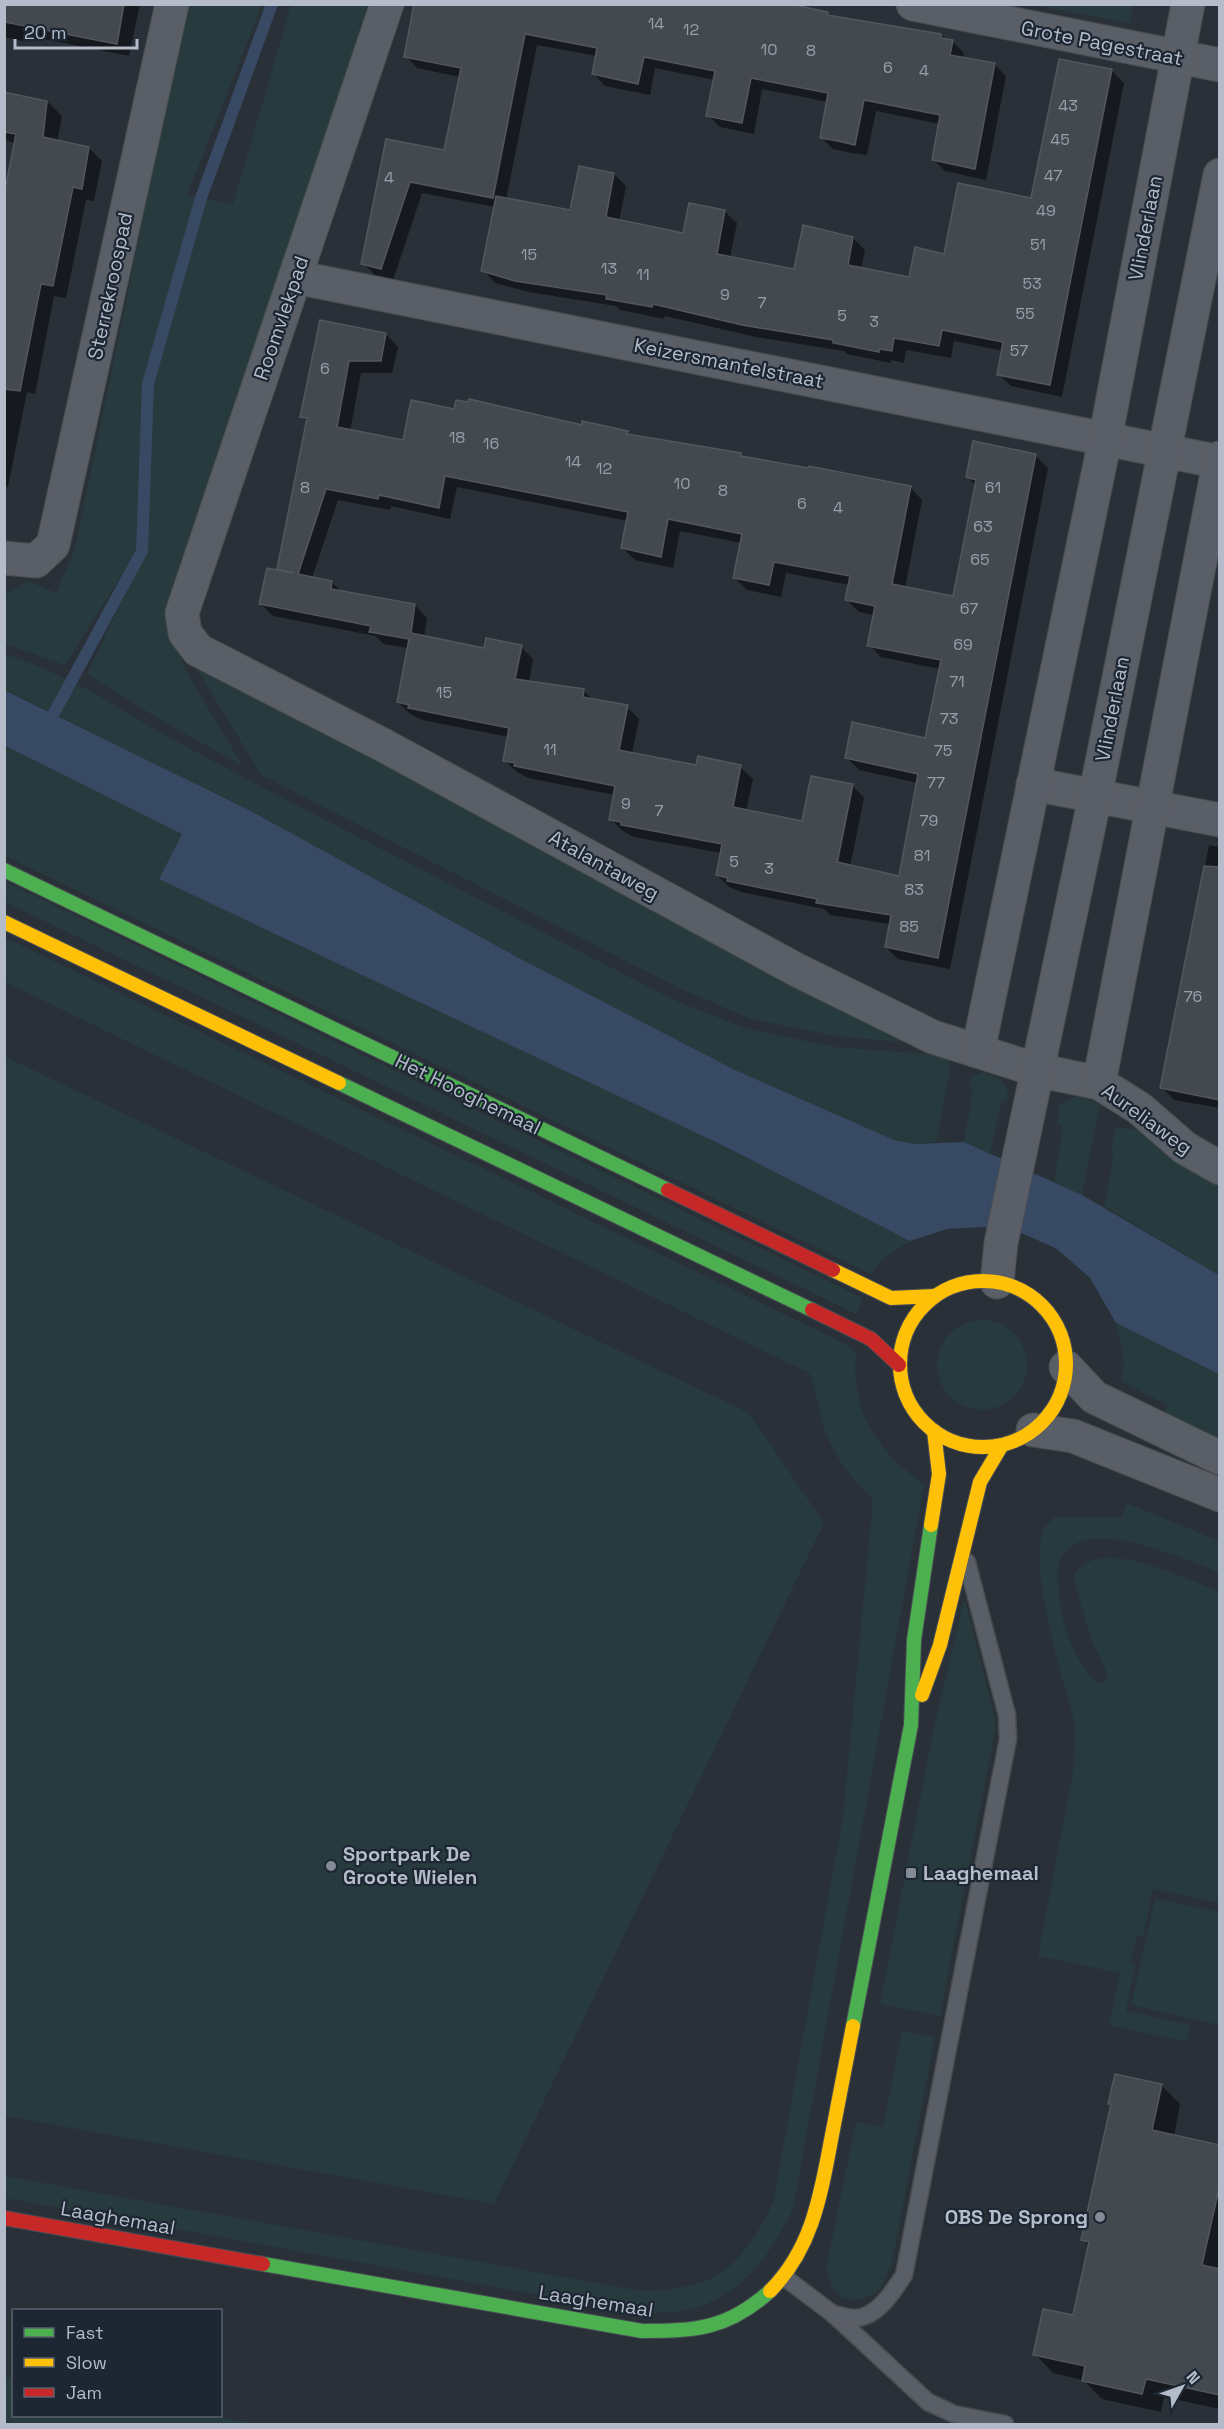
<svg xmlns="http://www.w3.org/2000/svg" width="1224" height="2429" viewBox="0 0 1224 2429" font-family="'Space Grotesk',sans-serif">
	<style>
		.green { fill: #273a3e }
		.water { fill: #384963 }
		.shadow { fill: #0007; fill-rule: evenodd }
		.lines { fill: none; stroke-linecap: round; stroke-linejoin: round }
		.stream { stroke: #384963; stroke-width: 12 }
		.building { fill: #444950; stroke: #52575f; stroke-width: 1.5; fill-rule: evenodd }
		.lane-casing { stroke: #484c53; stroke-width: 19 }
		.street-casing { stroke: #484c53; stroke-width: 35 }
		.fast-casing { stroke: #484c53; stroke-width: 16 }
		.slow-casing { stroke: #484c53; stroke-width: 16 }
		.jam-casing { stroke: #484c53; stroke-width: 16 }
		.lane { stroke: #5a5e66; stroke-width: 16 }
		.street { stroke: #5a5e66; stroke-width: 33 }
		.fast { stroke: #4caf50; stroke-width: 14 }
		.slow { stroke: #ffc107; stroke-width: 14 }
		.jam { stroke: #c62828; stroke-width: 14 }
		.poi-dot { fill: #848b96; stroke: #1d2633; stroke-width: 2 }
		.labels { text-anchor: middle; dominant-baseline: central; stroke-width: 4.5; stroke-linejoin: round; paint-order: stroke }
		.number-label { font-size: 16px; fill: #989fab }
		.street-label { font-size: 20px; fill: #b4bcc9; stroke: #1d2633 }
		.poi-label { font-size: 20px; font-weight: bold; fill: #b4bcc9; stroke: #1d2633; text-anchor: start }
	</style>
	<rect width="100%" height="100%" fill="#2a3038"/>
	<g class="green">
		<path d="M187 5H262L187 195 198 197 142 402 138 549 65 665 5 644 4 595 28 581 56 593 75 549Z"/>
		<path d="M291 5H374L167 612V629L190 678 243 766 159 719 87 674 145 552 148 402 151 385 204 199 233 204Z"/>
		<path d="M1032 5H1133L1130 23Z"/>
		<path d="M5 654 36 665 89 690 152 728 256 784 676 1001 748 1029 835 1047 939 1055 948 1060 950 1071 936 1142 915 1144 894 1140 733 1069 519 958 251 811 5 690Z"/>
		<path d="M198 665 913 1043 836 1036 751 1019 681 989 261 775 200 674Z"/>
		<path d="M4 746 182 834 160 879 724 1146 910 1241 884 1258 871 1274 5 856Z"/>
		<path d="M4 881 863 1298 856 1314 5 902Z"/>
		<path d="M4 937 846 1344 856 1353C851 1415 877 1448 924 1485L793 2209C769 2257 741 2298 686 2310 671 2314 654 2312 639 2313L5 2198V2176L641 2291C717 2289 739 2270 773 2203L843 1817 873 1500C854 1481 838 1462 827 1436 819 1416 818 1394 809 1373L5 982Z"/>
		<path d="M4 1056 749 1413 824 1523 494 2204 5 2116Z"/>
		<path d="M982 1072C998 1078 1011 1082 1007 1102L1002 1101 990 1153 964 1142 973 1090 968 1089 972 1077Z"/>
		<path d="M1077 1096 1100 1105 1082 1195 1054 1182 1063 1126 1057 1124 1059 1106Z"/>
		<path d="M1116 1127 1145 1131 1219 1177V1275L1104 1206 1114 1155 1110 1154Z"/>
		<circle cx="982" cy="1365" r="45"/>
		<path d="M1116 1323 1219 1374V1445L1162 1417 1167 1405 1121 1381 1124 1361Z"/>
		<path d="M1127 1503 1219 1541V1572C1186 1560 1088 1515 1063 1555 1054 1568 1058 1585 1060 1600 1062 1627 1077 1664 1097 1683L1104 1682 1108 1675 1092 1641 1073 1577C1096 1532 1185 1579 1219 1591V1903L1153 1889 1143 1936H1137L1131 1962 1136 1963 1126 2011 1190 2025 1187 2042 1109 2025 1120 1973 1038 1956 1073 1772 1075 1722C1064 1684 1025 1559 1045 1527 1047 1523 1052 1520 1055 1517H1121Z"/>
		<path d="M963 1603H966L994 1715 995 1731 940 2016 880 2004 933 1732Z"/>
		<path d="M1155 1898 1219 1912V2025L1131 2005Z"/>
		<path d="M902 2031 935 2037 892 2263 880 2289 868 2297 854 2300 842 2297 832 2287 826 2269 856 2122 883 2127Z"/>
		<path d="M4 2377 13 2378 14 2416H211L259 2424H5Z"/>
	</g>
	<path class="water" d="M4 690 251 811 519 958 733 1069 894 1140 915 1144 964 1142 1082 1195 1219 1275V1374L1116 1323 1090 1278 1057 1249 1024 1234 984 1227 947 1229 910 1241 724 1146 159 879 182 834 5 746Z"/>
	<g class="shadow">
		<path d="M4 4H140L129 56 29 36 28 42 4 37Z"/>
		<path d="M416 4 827 14 830 17 941 36 952 41 964 53 963 59 994 64 1006 76 986 180 945 171 933 159 940 124 876 111 867 155 851 153 833 149 821 137 828 102 762 89 754 134 720 127 708 115 715 80 655 68 650 95 605 86 594 74 597 56 537 45 506 200 571 212 614 174 626 186 619 222 684 234 724 211 737 223 730 258 795 271 853 238 865 250 861 269 910 279 1033 199 1060 60 1112 71 1124 83 1062 397 1011 386 998 374 1003 351 954 341 951 358 906 350 904 363 891 360V363L847 354 844 351 756 337 665 316 664 319 620 310 616 306 529 292 495 283 483 270 495 207 422 193 393 280 375 275 363 263 387 141 445 152 460 77 417 68 406 56Z"/>
		<path d="M4 94 49 103 62 116 57 142 89 148 102 161 94 201 86 200 66 298 54 296 35 394 27 392 8 487 4 486V198L16 144 4 139Z"/>
		<path d="M321 322 386 334 398 347 392 373H361L350 431 404 442 455 411 628 432 631 436 741 454 745 458 910 487 922 500 905 588 954 598 977 486 967 477 974 443 1036 456 1048 468 950 969 898 959 886 947 891 924 830 915 824 909 741 892 729 887 717 875 721 853 634 837 623 831 611 819 615 795 528 778 517 772 504 760 509 737 422 720 410 714 398 702 409 648 383 644 376 636 273 616 261 604 283 572 278 568 308 422 302 417ZM457 487 628 521 623 548 635 560 673 568 680 531 742 543 735 578 747 590 781 597 786 573 850 585 847 600 859 612 874 615 869 645 881 657 940 669 926 740 846 757 859 770 918 783 900 878 850 867 864 798 852 785 803 823 746 811 753 779 740 767H698L632 754 639 719 627 707 593 700 584 691 529 683 533 659 521 647 485 650 424 638 427 618 415 605 342 592 332 582 312 578 338 500 390 510 391 506 450 519ZM849 793H852L837 870 834 869Z"/>
		<path d="M1209 845 1220 847V1108L1174 1100 1162 1087Z"/>
		<path d="M1162 2086 1180 2104 1174 2136 1220 2146V2409L1164 2397 1161 2412 1102 2399 1083 2380 1053 2373 1035 2354 1074 2317 1089 2246 1083 2240 1112 2106 1110 2103Z"/>
	</g>
	<g class="lines">
		<path class="stream" d="M54 713 142 551 148 384 201 198 272 4"/>
	</g>
	<g class="building">
		<path d="M4 4H124L117 44 4 22Z"/>
		<path d="M414 4H790L828 12 827 15 941 34V38L953 40 950 55 995 63 975 169 932 160 940 115 864 100 855 145 838 141 820 138 828 93 751 78 742 123 706 116 715 71 644 57 638 84 592 74 597 48 525 34 493 198 410 182 381 269 361 264 386 139 444 150 461 68 404 57Z"/>
		<path d="M1059 59 1112 69 1050 385 997 375 1003 342 942 330 939 346 894 338 892 351 879 349V352L833 343V340L742 325 653 304 652 307 606 299 607 295 515 281 481 271 496 196 570 210 579 166 614 173 606 217 683 233 689 203 725 210 717 254 794 269 803 225 853 237 848 265 909 277 915 247 944 254 958 183 1031 198Z"/>
		<path d="M4 92 47 101 43 137 89 147 82 189 73 187 53 286 41 284 20 391 4 389V195L16 134 4 132Z"/>
		<path d="M320 320 386 333 381 361H349L337 427 403 440 411 400 454 409 456 400 468 402 469 399 582 425V421L628 431 627 434 741 453V456L808 468 809 466 911 486 892 584 953 596 976 480 966 477 973 441 1036 454 938 958 885 947 891 915 816 903 817 899 727 881 728 878 716 875 722 844 621 825V822L609 820 615 786 514 766 515 763 503 761 509 728 408 708 409 705 397 702 409 639 369 632 371 626 259 604 267 568 294 573 277 569 307 418 300 417ZM445 476 628 512 621 548 661 557 668 519 742 534 733 578 769 585 774 562 850 576 845 600 875 606 867 646 941 660 925 738 852 722 845 758 918 774 899 876 837 862 853 784 811 776 802 821 733 807 741 765 698 756 696 765 619 750 628 705 583 697 584 689 515 679 522 645 486 638 484 648 411 633 415 604 331 589 332 581 298 574 326 489 378 499 379 495 439 508Z"/>
		<path d="M1204 866 1220 867V1100L1160 1088Z"/>
		<path d="M1115 2074 1162 2084 1152 2130 1220 2145V2184L1202 2265 1220 2269V2395L1146 2379 1142 2394 1082 2381 1085 2366 1033 2355 1043 2309 1073 2315 1089 2242 1081 2240 1111 2104H1108Z"/>
	</g>
	<g class="lines">
		<g class="lane-casing">
			<g id="lane">
				<path d="M784 2277 833 2314 928 2402 954 2414 1005 2424"/>
				<path d="M833 2314C840 2315 849 2318 856 2318 878 2317 894 2290 904 2275L1008 1739 1007 1715 967 1562"/>
			</g>
		</g>
		<g class="street-casing">
			<g id="street">
				<path d="M387 4 182 613 185 633 198 650 385 746 797 970 933 1037 1037 1070 1099 1083 1139 1108 1185 1148 1220 1168"/>
				<path d="M913 4 1220 65"/>
				<path d="M295 277 1220 462"/>
				<path d="M4 558 36 561 53 545 172 4"/>
				<path d="M1033 784 1220 820"/>
				<path d="M978 1051 1105 440 1188 4"/>
				<path d="M1099 1083 1220 458"/>
				<path d="M997 1282 1001 1243 1095 797 1220 175"/>
				<path d="M1066 1367 1094 1397 1220 1458"/>
				<path d="M1033 1430 1073 1436 1220 1495"/>
			</g>
		</g>
		<g class="fast-casing">
			<g id="fast">
				<path d="M4 870 668 1190"/>
				<path d="M339 1083 812 1310"/>
				<path d="M853 2026 911 1725 914 1640 931 1525"/>
				<path d="M263 2264 642 2331C696 2331 728 2329 770 2291"/>
			</g>
		</g>
		<g class="slow-casing">
			<g id="slow">
				<path d="M4 922 339 1083"/>
				<path d="M833 1270 891 1298 935 1296"/>
				<circle cx="983" cy="1364" r="83"/>
				<path d="M931 1525 939 1474 934 1431"/>
				<path d="M922 1695 940 1645 980 1482 1002 1445"/>
				<path d="M770 2291C813 2248 821 2193 832 2135 839 2099 846 2063 853 2026"/>
			</g>
		</g>
		<g class="jam-casing">
			<g id="jam">
				<path d="M668 1190 833 1270"/>
				<path d="M812 1310 871 1339 899 1365"/>
				<path d="M4 2218 263 2264"/>
			</g>
		</g>
		<use href="#lane" class="lane"/>
		<use href="#street" class="street"/>
		<use href="#fast" class="fast"/>
		<use href="#slow" class="slow"/>
		<use href="#jam" class="jam"/>
	</g>
	<g class="poi-dot">
		<circle cx="331" cy="1866" r="6"/>
		<rect x="905" y="1867" width="12" height="12" rx="3"/>
		<circle cx="1100" cy="2217" r="6"/>
	</g>
	<g class="labels">
		<g class="number-label">
			<text x="656" y="23">14</text>
			<text x="691" y="29">12</text>
			<text x="769" y="49">10</text>
			<text x="811" y="50">8</text>
			<text x="888" y="67">6</text>
			<text x="924" y="70">4</text>
			<text x="1068" y="105">43</text>
			<text x="1060" y="139">45</text>
			<text x="1053" y="175">47</text>
			<text x="389" y="177">4</text>
			<text x="1046" y="210">49</text>
			<text x="1038" y="244">51</text>
			<text x="529" y="254">15</text>
			<text x="609" y="268">13</text>
			<text x="643" y="274">11</text>
			<text x="1032" y="283">53</text>
			<text x="725" y="294">9</text>
			<text x="762" y="302">7</text>
			<text x="1025" y="313">55</text>
			<text x="842" y="315">5</text>
			<text x="874" y="321">3</text>
			<text x="1019" y="350">57</text>
			<text x="325" y="368">6</text>
			<text x="457" y="437">18</text>
			<text x="491" y="443">16</text>
			<text x="573" y="461">14</text>
			<text x="604" y="468">12</text>
			<text x="682" y="483">10</text>
			<text x="305" y="487">8</text>
			<text x="993" y="487">61</text>
			<text x="723" y="490">8</text>
			<text x="802" y="503">6</text>
			<text x="838" y="507">4</text>
			<text x="983" y="526">63</text>
			<text x="980" y="559">65</text>
			<text x="969" y="608">67</text>
			<text x="963" y="644">69</text>
			<text x="957" y="681">71</text>
			<text x="444" y="692">15</text>
			<text x="949" y="718">73</text>
			<text x="550" y="749">11</text>
			<text x="943" y="750">75</text>
			<text x="936" y="782">77</text>
			<text x="626" y="803">9</text>
			<text x="659" y="810">7</text>
			<text x="929" y="820">79</text>
			<text x="922" y="855">81</text>
			<text x="734" y="861">5</text>
			<text x="769" y="868">3</text>
			<text x="914" y="889">83</text>
			<text x="909" y="926">85</text>
			<text x="1193" y="996">76</text>
		</g>
		<g class="street-label">
			<text transform="translate(1102 43) rotate(11)">Grote Pagestraat</text>
			<text transform="translate(1145 228) rotate(-79)">Vlinderlaan</text>
			<text transform="translate(110 286) rotate(-78)">Sterrekroospad</text>
			<text transform="translate(281 318) rotate(-71)">Roomvlekpad</text>
			<text transform="translate(729 363) rotate(11)">Keizersmantelstraat</text>
			<text transform="translate(1112 709) rotate(-79)">Vlinderlaan</text>
			<text transform="translate(604 865) rotate(29)">Atalantaweg</text>
			<text transform="translate(468 1094) rotate(26)">Het Hooghemaal</text>
			<text transform="translate(1147 1119) rotate(36)">Aureliaweg</text>
			<text transform="translate(118 2218) rotate(10)">Laaghemaal</text>
			<text transform="translate(596 2301) rotate(9)">Laaghemaal</text>
		</g>
		<g class="poi-label">
			<text x="343" y="1854">Sportpark De<tspan x="343" dy="23">Groote Wielen</tspan></text>
			<text x="923" y="1873">Laaghemaal</text>
			<text x="1088" y="2217" text-anchor="end">OBS De Sprong</text>
		</g>
	</g>
	<rect width="1224" height="2429" fill="none" stroke="#b4bcc9" stroke-width="12"/>
	<rect x="12" y="2309" width="210" height="108" fill="#1d2633" stroke="#59626f" stroke-width="1.5"/>
	<rect x="24" y="2328" width="30" height="9" fill="#4caf50" stroke="#59626f" stroke-width="1.5"/>
	<text x="66" y="2339" font-size="18" fill="#b4bcc9">Fast</text>
	<rect x="24" y="2358" width="30" height="9" fill="#ffc107" stroke="#59626f" stroke-width="1.5"/>
	<text x="66" y="2369" font-size="18" fill="#b4bcc9">Slow</text>
	<rect x="24" y="2388" width="30" height="9" fill="#c62828" stroke="#59626f" stroke-width="1.5"/>
	<text x="66" y="2399" font-size="18" fill="#b4bcc9">Jam</text>
	<g transform="translate(1182 2387) rotate(50)" stroke="#1d2633" stroke-width="4.5" paint-order="stroke">
	<path d="M0-4.5L10 22L0 15L-10 22Z" fill="#b4bcc9"/>
	<text y="-9" font-size="16" font-weight="bold" text-anchor="middle" fill="#b4bcc9">N</text>
	</g>
	<path d="M15 39v9h122v-9" fill="none" stroke="#b4bcc9" stroke-width="3"/>
	<text x="24" y="39" font-size="18" fill="#b4bcc9" stroke="#1d2633" stroke-width="4.5" paint-order="stroke">20 m</text>
</svg>
